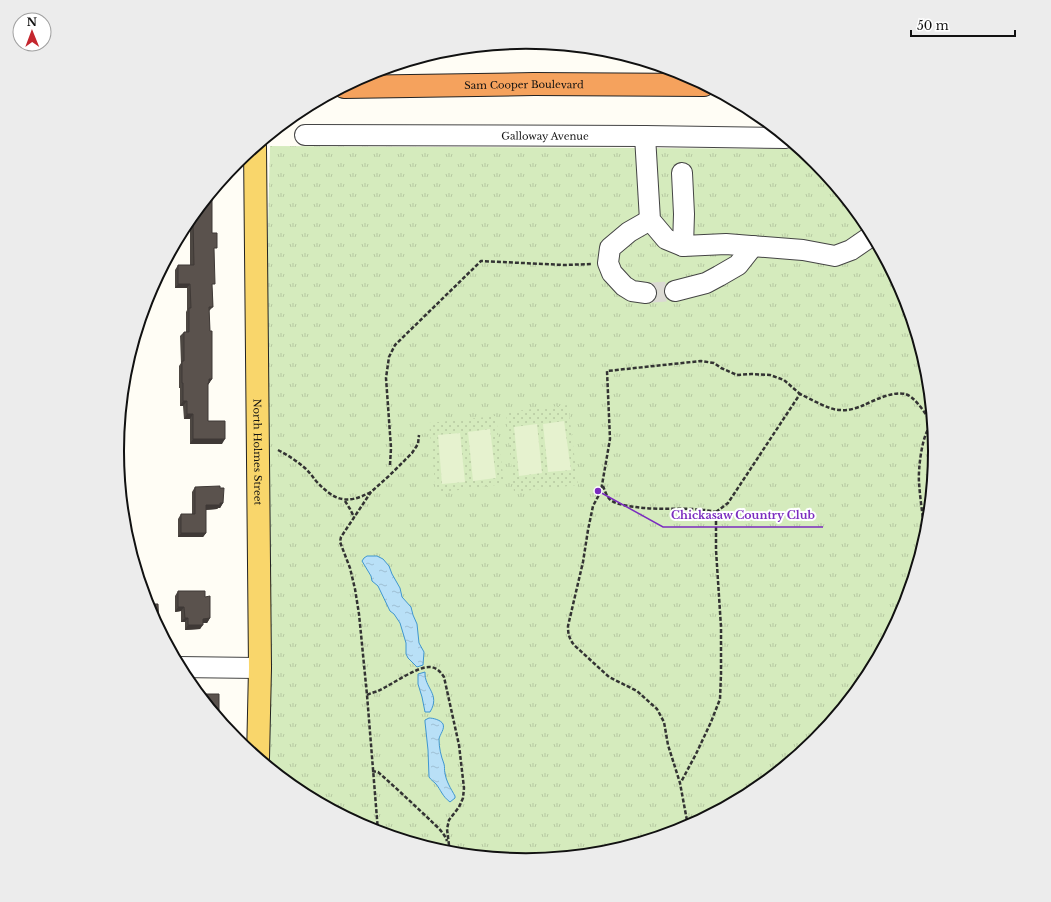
<svg xmlns="http://www.w3.org/2000/svg" width="1051" height="902" viewBox="0 0 1051 902" font-family="'Libre Baskerville',serif">
	<style>
		.grass { fill: url(#grass-tufts) }
		.park { fill: url(#park-dots) }
		.pitch { fill: #e6f2cf }
		.water { fill: url(#water-ripples); stroke: #3f96cf }
		.lines { fill: none; stroke-linecap: round; stroke-linejoin: round }
		.minor-tunnel { stroke: #dbdad3; stroke-width: 20; stroke-dasharray: 20 10; stroke-linecap: butt }
		.minor-casing { stroke: #444; stroke-width: 22 }
		.major-casing { stroke: #222; stroke-width: 24 }
		.highway-casing { stroke: #222; stroke-width: 24 }
		.path { stroke: #333; stroke-width: 2.5; stroke-dasharray: 4 2; stroke-linecap: butt }
		.minor { stroke: #fff; stroke-width: 20 }
		.major { stroke: #f9d66b; stroke-width: 22 }
		.highway { stroke: #f5a25d; stroke-width: 22 }
		.wall { fill: #4d4742 }
		.shaded-wall { fill: #3f3936 }
		.building { fill: #5a524d; stroke: #3f3936 }
		.labels { text-anchor: middle; dominant-baseline: central; stroke-width: 4; stroke-linejoin: round; paint-order: stroke }
		.street-label { font-size: 10px; fill: #111; stroke: #fff }
		.rim { fill: none; stroke: #111; stroke-width: 2 }
		.leader { fill: none; stroke: #7b2cbf; stroke-width: 1.5 }
		.callout-dot { fill: #7b2cbf; stroke: #fff; stroke-width: 1.5 }
		.callout-label { font-size: 11px; text-anchor: middle; font-weight: bold; fill: #7b2cbf; stroke: #fff; stroke-width: 4; stroke-linejoin: round; paint-order: stroke }
	</style>
	<defs>
		<pattern id="grass-tufts" width="24" height="20" patternUnits="userSpaceOnUse"><rect width="24" height="20" fill="#d5ebbd"/><path d="M3 7l-1-3M5 7V3M7 7l1-3M15 17l-1-3M17 17v-4M19 17l1-3" fill="none" stroke="#b6c8a1"/></pattern>
		<pattern id="park-dots" width="8" height="8" patternUnits="userSpaceOnUse"><rect width="8" height="8" fill="#d5ebbd"/><path d="M2 2h.1M6 6h.1" fill="none" stroke="#b6c8a1" stroke-width="1.8" stroke-linecap="round"/></pattern>
		<pattern id="water-ripples" width="26" height="14" patternUnits="userSpaceOnUse"><rect width="26" height="14" fill="#b9e0f7"/><path d="M2 4q2-2 4 0t4 0M15 11q2-2 4 0t4 0" fill="none" stroke="#9ebfd3"/></pattern>
	</defs>
	<rect width="100%" height="100%" fill="#fffdf5"/>
	<path class="grass" d="M270 146 799 149 815 162 866 224 903 295 927 371 934 451 927 531 903 608 865 678 815 740 753 791 682 829 605 852 525 860 445 852 369 829 298 791 264 763 267 271Z"/>
	<g class="park">
		<path d="M568 405 578 485 514 492 506 412Z"/>
		<path d="M496 416 504 484 436 493 429 423Z"/>
	</g>
	<g class="pitch">
		<path d="M564 421 571 470 548 472 543 424Z"/>
		<path d="M537 424 542 473 519 476 514 427Z"/>
		<path d="M490 429 496 478 473 481 468 432Z"/>
		<path d="M460 433 465 482 442 484 438 435Z"/>
	</g>
	<g class="water">
		<path d="M367 556H377L383 559 389 566 392 574 400 588 402 597 411 607 413 615 417 624 419 643 424 652 423 665 417 667 408 658 406 654V643L400 623 394 614 390 611 378 586 372 581 371 576 362 561 364 558Z"/>
		<path d="M425 672C424 688 441 694 430 712H425L422 697 418 684V674Z"/>
		<path d="M429 718C433 718 441 720 443 724 445 729 440 734 439 739 439 748 441 756 444 764 445 767 444 770 445 773 446 781 451 789 455 796V798L450 802C442 796 441 790 436 784 433 781 431 780 429 777L428 750 425 722V720Z"/>
	</g>
	<g class="lines">
		<path class="minor-tunnel" d="M646 293 675 291"/>
		<g class="minor-casing">
			<g id="minor">
				<path id="s1" d="M305 135 645 136 786 138"/>
				<path d="M645 136 650 220 666 239 683 246 726 244 803 250 835 256 851 250 867 239 872 235"/>
				<path d="M682 173 684 214 683 246"/>
				<path d="M675 291 706 283 719 276 738 265 753 246"/>
				<path d="M646 293 632 291 624 286 612 273 608 263 610 248 629 232 650 220"/>
				<path d="M179 667 260 668"/>
			</g>
		</g>
		<g class="major-casing">
			<g id="major">
				<path id="s2" d="M255 147 260 668 258 758"/>
			</g>
		</g>
		<g class="highway-casing">
			<g id="highway">
				<path id="s3" d="M344 87 534 84 704 85"/>
			</g>
		</g>
		<g class="path">
			<path d="M278 450C288 455 298 462 306 469 310 473 313 477 316 481 335 501 346 505 371 492"/>
			<path d="M390 465 391 448 386 378 389 357 395 345 481 261 564 265 592 264"/>
			<path d="M603 486C605 491 607 498 612 501 619 505 628 506 636 507 662 511 690 506 716 512V550L721 627V674L720 699 711 722 696 754 681 782"/>
			<path d="M345 501 350 509 354 517"/>
			<path d="M716 512 728 503 800 394C811 399 829 410 840 410 848 411 857 408 864 405 875 400 893 391 905 394 915 396 926 415 932 423"/>
			<path d="M925 535C923 517 920 499 919 482 918 470 922 431 932 425"/>
			<path d="M367 695C371 693 375 692 378 691 391 685 416 667 429 667 436 667 440 671 444 677L459 745 464 788 463 798 459 807 449 820 447 829 450 853"/>
			<path d="M372 771 378 772C395 787 412 803 429 819 435 825 444 832 447 841"/>
			<path d="M688 826 680 783 668 745 664 722 657 709 637 691 609 677 574 645C569 638 568 634 568 626L583 562 588 530 593 506 601 491 602 485 610 439 607 371 701 361 714 363 721 368 737 375 751 374 770 375 784 380 800 394"/>
			<path d="M378 831 367 695 359 614 355 589 350 568 340 542 341 537 371 492 390 475 412 453 418 444 419 435"/>
		</g>
		<use href="#minor" class="minor"/>
		<use href="#major" class="major"/>
		<use href="#highway" class="highway"/>
	</g>
	<g class="wall">
		<path d="M217 185 214 198H212V233L214 251 212 287 213 307 209 311 212 379 208 385V421L222 444H190V419H184L183 406H180V388H179V366L181 363 180 336 184 332H186V312L187 310V288H175V270L178 265H190V226Z"/>
		<path d="M195 487 223 503 220 508H218L217 509 206 510V533L203 537H178V519L181 514H192V492Z"/>
		<path d="M178 591 205 597 210 618 207 623H203L200 629 185 630V622H181V611L175 612V596Z"/>
	</g>
	<g class="shaded-wall">
		<path d="M212 193H217L214 198H209Z"/>
		<path d="M187 221H193L190 226H184Z"/>
		<path d="M178 284H190L187 288H175Z"/>
		<path d="M209 379H212L205 388Z"/>
		<path d="M183 401H187L183 406H180Z"/>
		<path d="M187 414H193L190 419H184Z"/>
		<path d="M193 439H225L222 444H190Z"/>
		<path d="M220 503H223L220 508H218L217 509 203 510 206 505Z"/>
		<path d="M181 533H206L203 537H178Z"/>
		<path d="M178 607H184L181 611 175 612Z"/>
		<path d="M185 618H188L185 622H181Z"/>
		<path d="M210 618 207 623H200L203 619Z"/>
		<path d="M188 625H203L200 629 185 630Z"/>
	</g>
	<g class="building">
		<path d="M217 185V193H212V233H217V248H214L215 284H212L213 307H209L210 331H212V379H209V383H208V421H225V439H193V414H187V401H183V383H182V361H184V332H189V308H191L190 284H178V265H194L193 221H187Z"/>
		<path d="M220 486V488H224L223 503H220V505H206V533H181V514H195V487Z"/>
		<path d="M178 591H205V597L210 596V618L203 619V625H188V618H185L184 607H178Z"/>
		<path d="M146 604H158L159 628 148 607Z"/>
		<path d="M198 694H219V719Z"/>
	</g>
	<g class="labels">
		<g class="street-label">
			<text stroke="none"><textPath href="#s3" startOffset="180">Sam Cooper Boulevard</textPath></text>
			<text stroke="none"><textPath href="#s1" startOffset="240">Galloway Avenue</textPath></text>
			<text stroke="none"><textPath href="#s2" startOffset="305">North Holmes Street</textPath></text>
		</g>
	</g>
	<path d="M0 0H1051V902H0ZM124 451a402 402 0 1 1 804 0a402 402 0 1 1-804 0Z" fill="#ececec" fill-rule="evenodd"/>
	<path class="rim" d="M124 451a402 402 0 1 1 804 0a402 402 0 1 1-804 0Z"/>
	<path class="leader" d="M598 491L663 527H823"/>
	<circle class="callout-dot" cx="598" cy="491" r="4"/>
	<g class="callout-label">
		<text x="743" y="519">Chickasaw Country Club</text>
	</g>
	<g transform="translate(32 32) rotate(359)"><circle r="19" fill="#ffffff" stroke="#a0a0a0"/>
	<path d="M0-3L7 15L0 10L-7 15Z" fill="#c4262e"/>
	<text y="-6" font-size="11" font-weight="bold" text-anchor="middle" fill="#111111">N</text>
	</g>
	<path d="M911 30v6h104v-6" fill="none" stroke="#111111" stroke-width="2"/>
	<text x="917" y="30" font-size="12" fill="#111111" stroke="#ffffff" stroke-width="3" paint-order="stroke">50 m</text>
</svg>
